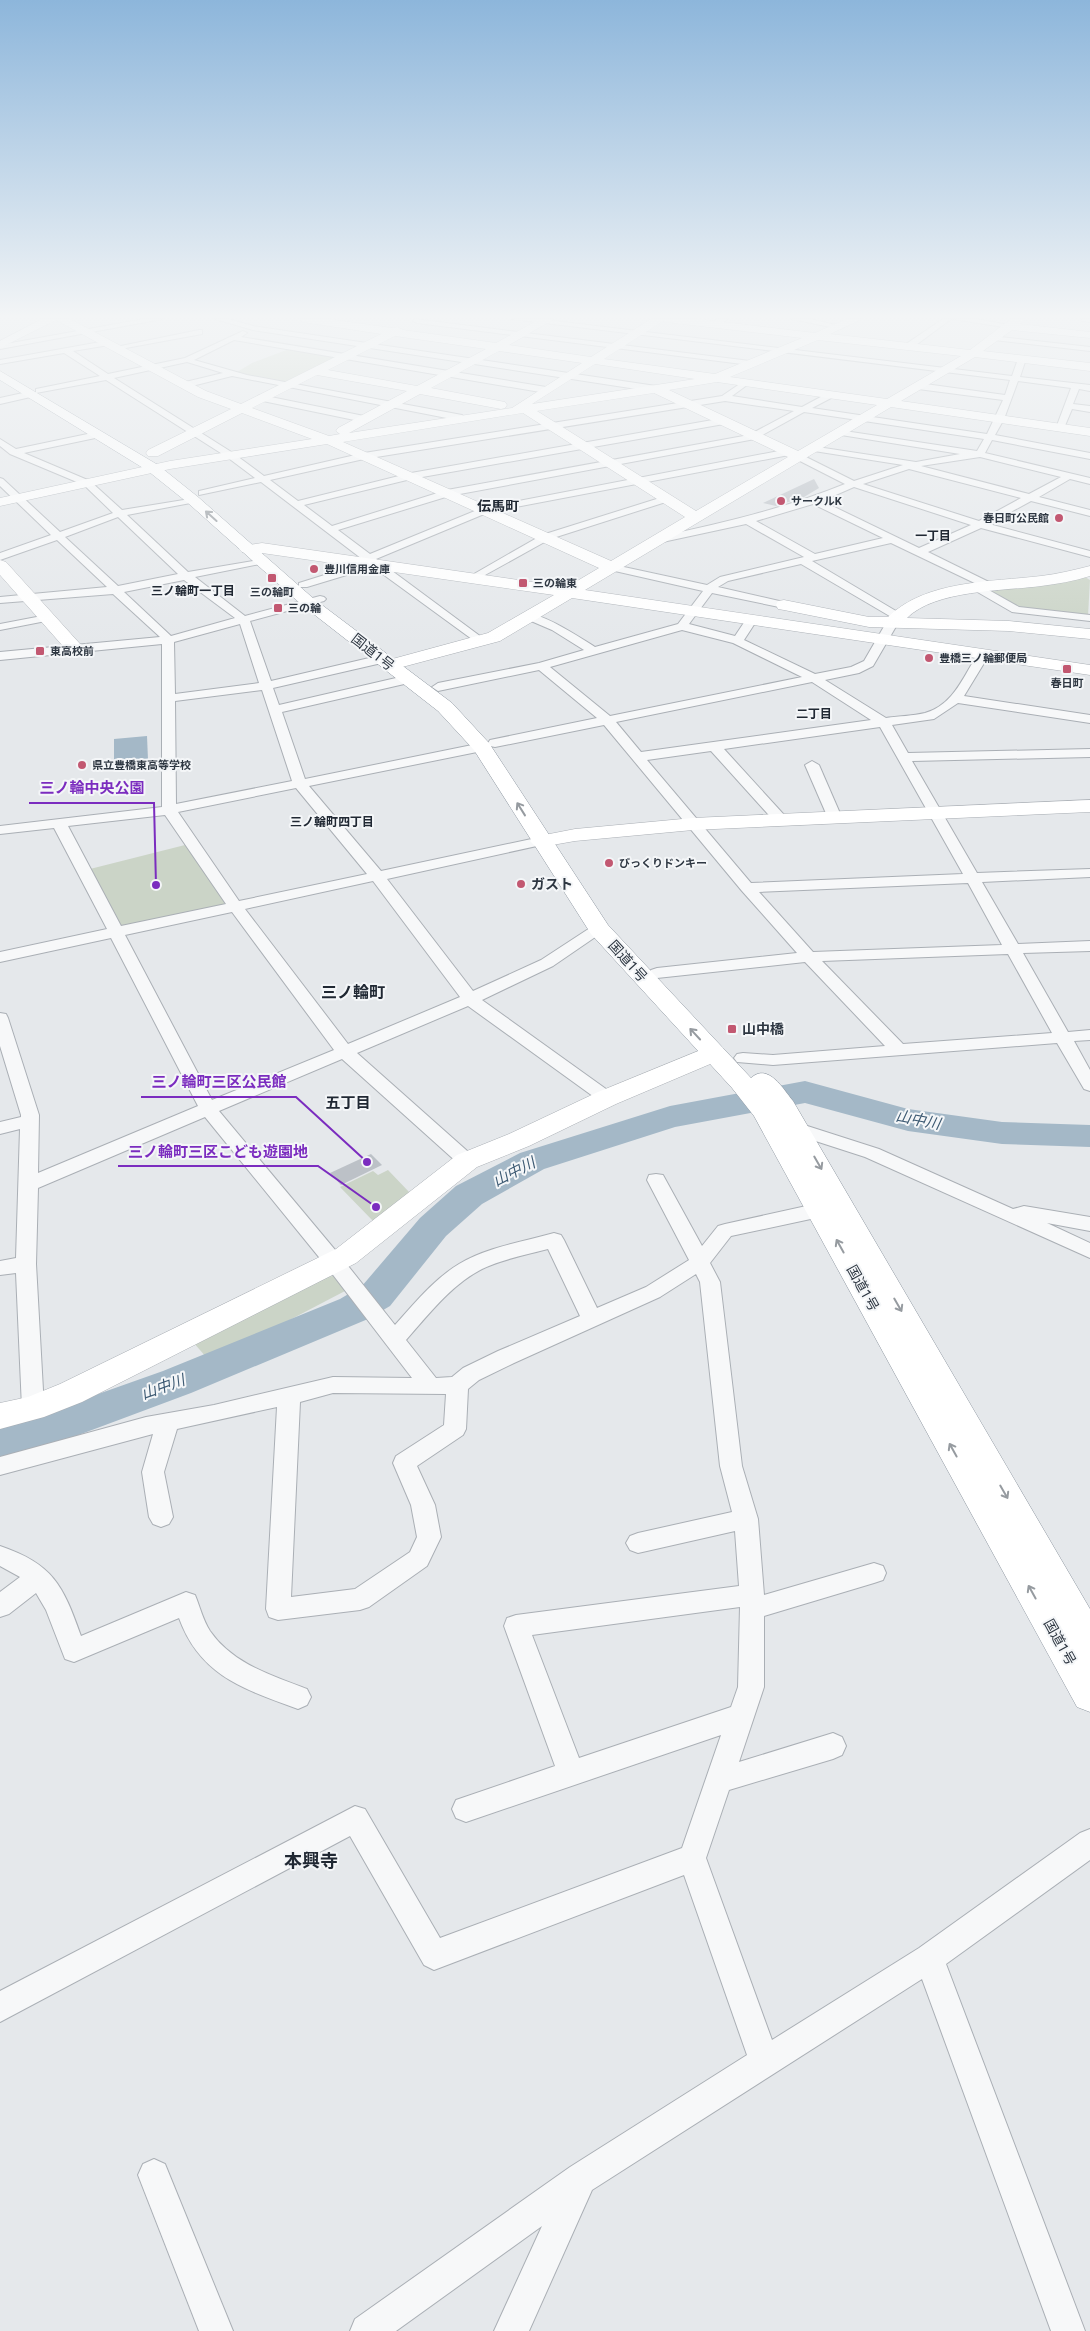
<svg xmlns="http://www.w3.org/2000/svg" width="1090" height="2331" viewBox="0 0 1090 2331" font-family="Roboto,'Noto Sans JP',sans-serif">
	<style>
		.green { fill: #cbd4c7 }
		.water { fill: #a4b8c7 }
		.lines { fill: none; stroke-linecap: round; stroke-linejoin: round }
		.river { fill: #a4b8c7; fill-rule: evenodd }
		.building { fill: #bcc1c7 }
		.street-casing { stroke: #aaafb5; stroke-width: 2 }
		.secondary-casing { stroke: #aaafb5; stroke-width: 1 }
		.highway-casing { stroke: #8d96a0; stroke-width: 1 }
		.street { fill: #f7f8f9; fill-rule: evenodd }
		.secondary { fill: #fff; fill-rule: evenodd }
		.highway { fill: #fff; fill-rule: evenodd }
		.oneway { stroke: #969ba0 }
		.poi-dot { fill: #c25871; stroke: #f4f6f8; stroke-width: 2 }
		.labels { text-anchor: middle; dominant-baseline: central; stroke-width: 4; stroke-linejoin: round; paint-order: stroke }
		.far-poi-label { font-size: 11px; font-weight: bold; fill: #2e3742; stroke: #f4f6f8; text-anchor: start }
		.far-neighbourhood-label { font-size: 12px; font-weight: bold; fill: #202833; stroke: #f4f6f8 }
		.far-quarter-label { font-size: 14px; font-weight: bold; fill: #202833; stroke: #f4f6f8 }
		.street-label { font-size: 14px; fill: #2e3742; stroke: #f4f6f8 }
		.poi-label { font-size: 14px; font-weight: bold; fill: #2e3742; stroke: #f4f6f8; text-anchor: start }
		.neighbourhood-label { font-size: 15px; font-weight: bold; fill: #202833; stroke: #f4f6f8 }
		.water-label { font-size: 15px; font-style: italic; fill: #3c5972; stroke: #f4f6f8 }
		.quarter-label { font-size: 16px; font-weight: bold; fill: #202833; stroke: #f4f6f8 }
		.near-neighbourhood-label { font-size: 18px; font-weight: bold; fill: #202833; stroke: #f4f6f8 }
		.leader { fill: none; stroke: #7b2cbf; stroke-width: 2 }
		.callout-dot { fill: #7b2cbf; stroke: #f4f6f8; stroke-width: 2 }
		.callout-label { font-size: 15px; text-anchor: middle; font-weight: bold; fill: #7b2cbf; stroke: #f4f6f8; stroke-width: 4; stroke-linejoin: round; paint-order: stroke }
	</style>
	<rect width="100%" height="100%" fill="#e5e8eb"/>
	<g class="green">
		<path d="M289 349 337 357 284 383 237 372 252 363Z"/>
		<path d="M1085 577 1090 580 1088 616 1016 607 987 591Z"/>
		<path d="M185 845 226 901 224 904 126 927 118 926 90 869Z"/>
		<path d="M388 1170 410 1193 373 1221 340 1187 373 1171 378 1175Z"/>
		<path d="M333 1276 345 1291 280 1325 206 1357 193 1342 324 1277Z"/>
	</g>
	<path class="water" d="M147 736 148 760 114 763V739Z"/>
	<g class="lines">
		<path class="river" d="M805 1081 908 1109 1002 1122 1090 1125V1147L1002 1144 908 1131 805 1103 675 1127 544 1169 482 1204 446 1236 390 1306 368 1319 191 1393 41 1449 0 1461V1427L22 1421 163 1371 340 1299 362 1286 420 1218 456 1186 520 1153 670 1106Z"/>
	</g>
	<g class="building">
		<path d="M814 479 819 488 804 497 776 506 763 503Z"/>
		<path d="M371 1154 382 1165 341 1185 330 1173Z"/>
	</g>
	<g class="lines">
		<g class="street-casing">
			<g id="street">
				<path d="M144 319H162L0 349V345Z"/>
				<path d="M215 319H228L253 326 656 386 660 389 656 392 253 330Z"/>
				<path d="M415 319 750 361 754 363 750 365 417 323 413 321Z"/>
				<path d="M512 319H538L1012 376 1018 359 1022 357 1026 359 1020 377 1090 385V391L1079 389 1073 404 1090 406V412L1072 409 1064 428 1060 431 1056 428 1071 388 1018 381 1004 419 995 435 1090 453V459L992 440 985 453 1090 478V484L1070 479 1039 497 1090 510V516L1031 501 989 524 1090 551V557L981 528 928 552 997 586V590L987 589 1019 607 1090 615V621L1012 612 974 590 976 588 983 587 891 543 812 561 901 614 903 616 901 618H893L801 564 728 581 718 587 788 603 790 605 788 607 784 608 712 593 689 624 735 636 747 618H755L757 620 744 640 815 674 851 667 864 661 886 623 892 620 898 623 873 666 859 673 825 680 886 718C899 716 913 716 925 713 954 705 964 675 979 652L983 651 989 655 964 696 1090 715V723L958 703 934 719 892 725 908 753 1090 749V757L912 761 977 873 1090 869V877L982 882 1018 944 1090 941V951L1023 953 1068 1032 1090 1030V1040L1074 1041 1090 1070V1091L1084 1089 1057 1043 773 1065 737 1062 734 1058 737 1054 743 1053 773 1055 885 1046 805 962 657 978 651 976 649 973 651 970 657 968 797 953 742 891 604 725 495 747 490 746 488 743 490 740 597 718 539 670 438 691 432 687 438 683 539 663 584 650 552 630 524 618 522 616 524 614C539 610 582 639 595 647L678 624 703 591 606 569V565L610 564 707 585 720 577 804 557 746 524 658 543 653 540 658 537C722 523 784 509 845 484L796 459V455H802L854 481 903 465 814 451 809 448 811 446 916 462 960 454 841 435 838 434V430L977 451 984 439 804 412 755 439 449 496 338 530 370 554 482 508 789 449 794 452 789 455 489 512 376 559 484 639 486 641 484 643 480 645 373 567 307 587H299V583L366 562 261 482 199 495V491L255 478 227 457 106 380 36 393V389L100 376 64 353 0 364V360L106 341 110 343 109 345 73 351 108 374 185 358 243 331 247 333 241 337 546 387 550 390 546 393 234 340 194 360 247 375 462 415 466 418 462 421 232 376 184 388 181 387V383L223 373 187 362 114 378 233 453 264 476 364 453 722 396 744 381 748 383 747 385 732 396 802 407 830 392 833 393V397L812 408 987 434 1003 400 918 389 914 386 918 383 1005 395 1010 380ZM725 401 794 411 749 435 447 490 332 526 304 505 411 479 724 424 728 421 724 418 411 473 298 501 270 480 364 459ZM980 457 1061 477 1029 494 921 466ZM909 469 1021 498 979 521 863 484ZM854 487 971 525 919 548 822 501ZM813 504 883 538 815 554 756 521ZM682 630 733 643 802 677 610 716 550 667ZM812 682 871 720 641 752 616 722ZM880 727 963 874 751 883 647 760 711 751 776 823 781 824 788 820 786 817 724 749ZM968 883 1002 945 813 952 759 892ZM1008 954 1052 1033 903 1044 822 961Z"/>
				<path d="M718 319H727L718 326H712V322Z"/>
				<path d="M792 319H810L844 327 840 329Z"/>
				<path d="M943 319H951L912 348H906V344Z"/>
				<path d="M953 319H976L1014 326 1010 328Z"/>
				<path d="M1082 319H1090V322L1082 321Z"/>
				<path d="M199 330H202V334L115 350 111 348Z"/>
				<path d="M991 336 1090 347V351L994 340H991Z"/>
				<path d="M32 391 36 394 35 396 0 404V398Z"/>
				<path d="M261 395 364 416 368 419 364 422 258 400V396Z"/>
				<path d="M97 432 102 435 100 437 24 453 90 481 122 510 196 498V502L127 515 188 572 265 559V563L195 577 245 616 320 596 324 597 326 599 324 601 250 621 271 681 382 655 388 659 386 662 273 688 279 705 409 675 415 679 413 682 282 712 305 779 482 743 489 747 482 751 309 786 381 871 541 837 546 838 548 841 546 844 387 879 473 991 541 960 593 926H605L607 929 553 966 482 1000 613 1094 616 1098 613 1102 607 1104 601 1102 468 1006 357 1053 474 1157 476 1161 474 1165 467 1167 460 1165 342 1059 219 1111 341 1257 395 1325C414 1304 434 1279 459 1264 487 1247 522 1242 554 1233L561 1235 564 1240 597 1308 646 1287 689 1260 647 1180 649 1175 656 1174 663 1175 702 1246 718 1226 725 1224 820 1203 827 1205 830 1210 827 1215 820 1217 731 1236 710 1263 720 1282 742 1466 758 1519 764 1595 874 1563 883 1566 886 1573 883 1580 874 1583 764 1616V1687L739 1762 833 1733 842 1737 846 1746 842 1755 833 1759 729 1790 706 1858 772 2040 919 1948 1080 1833 1090 1829V1860L946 1964 1085 2331H1051L922 1979 592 2190 529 2331H494L542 2226 396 2331H350L355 2319 570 2167 747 2055 684 1875 434 1970 424 1965 350 1836 0 2022V1991L355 1806 365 1809 440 1938 682 1848 721 1735 466 1822 456 1818 452 1809 456 1800 555 1766 504 1626 507 1618 516 1615 739 1586 735 1531 638 1553 630 1550 626 1543 630 1536 638 1533 732 1512 720 1466 700 1282 696 1274 660 1297 514 1363 479 1380 468 1389 466 1429 463 1435 417 1466 435 1505 441 1537 427 1566 369 1607 360 1610 278 1620 269 1617 266 1609 277 1407 177 1429 164 1472 173 1517 169 1524 161 1527 153 1524 149 1517 142 1472 153 1434 0 1475V1457L146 1417 214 1405 333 1377 412 1378 327 1267 205 1117 38 1188 36 1264 44 1408 41 1414 33 1417 25 1414 22 1408 16 1273 0 1275V1261L16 1258 20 1129 0 1134V1122L21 1117V1115L0 1046V1013L6 1014 8 1018 39 1115 38 1173 198 1106 111 938 0 962V952L107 929 54 828 0 834V826L162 807V644L0 660V652L160 637 113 594 0 603V597L107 587 57 540 0 560V553L51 535 0 486V478L3 479 60 532 113 513 84 485 10 454 0 446V439L16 449ZM118 517 178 574 118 586 65 537ZM184 580 235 618 171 636 124 592ZM240 624 259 683 175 694 174 642ZM262 690 292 781 176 804 175 701ZM296 788 367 874 239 901 178 812ZM165 815 226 904 121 926 68 826ZM373 881 460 997 348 1044 245 909ZM232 912 334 1050 212 1100 125 935ZM548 1249 580 1316 498 1351 463 1368 452 1377 436 1378 406 1340C429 1314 451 1285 482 1269 503 1259 526 1255 548 1249ZM333 1393 446 1394 444 1425 396 1456 393 1463 411 1505 417 1537 410 1552 355 1589 291 1597 300 1402ZM740 1607 738 1687 731 1707 579 1758 532 1635Z"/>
				<path d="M666 496 669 497V501L550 539 476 580H468L467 578 542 535Z"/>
				<path d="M47 615 51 616 53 618 51 620 0 630V624Z"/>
				<path d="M812 761 819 765 842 818 840 821H830L828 818 805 765Z"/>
				<path d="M798 1123 879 1149 1013 1209 1024 1206 1090 1217V1231L1047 1223 1090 1243V1258L865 1157 797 1135 787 1137 781 1135 778 1131 781 1127Z"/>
				<path d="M0 1546C53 1564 63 1585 81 1636L186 1592 195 1595C200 1607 203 1620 210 1631 233 1664 271 1675 307 1689L311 1697 307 1705 298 1709C244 1689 200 1676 179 1618L74 1662 65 1659 46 1610 36 1593 9 1614 0 1617V1592L20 1577 0 1566Z"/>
				<path d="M154 2159 165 2164 233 2331H199L138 2175 143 2164Z"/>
			</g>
		</g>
		<g class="secondary-casing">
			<g id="secondary">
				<path d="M42 319H70L206 391 241 404 381 334 303 322 298 319H328L392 328 397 327 403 330 496 343 540 319H554L509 345 591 357 651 319H698L815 333 847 319H862L830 334 970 350 1011 319H1024L1020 324 1090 332V338L1012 330 983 351 1090 363V371L975 357 901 401 1090 428V436L891 407 585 590 1090 665V675L572 598 500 641 391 670 385 669 382 665 385 661 488 633 554 595 262 553 242 552 239 549 242 546 262 543 567 587 599 568 327 444 170 469 0 506V498L170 461 312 439 242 413 158 456H148L146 453 148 450 231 409 198 397 56 320 0 348V341ZM663 321 666 322 802 338 715 374 604 359ZM395 336 486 349 417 386 328 370ZM818 340 961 356 887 399 730 377ZM499 351 582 363 512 408 349 433 420 394 501 409 505 408 507 405 505 402 431 388ZM595 364 695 379 532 404ZM317 375 407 391 338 428 336 431 340 434 329 436 252 408ZM717 382 877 405 798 451 669 390ZM654 393 788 457 696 511 537 411ZM523 413 685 517 611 561 343 442Z"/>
				<path d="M0 560 6 562 81 645 84 649 81 653H69L0 575Z"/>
				<path d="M1090 566V576C1074 581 1057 584 1041 586 1003 591 935 590 907 618L1009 621 1090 629V639L1009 631 869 627 784 610 778 609 776 605 778 601 784 600 869 617H888C926 580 991 582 1041 576 1058 574 1074 570 1090 566Z"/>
				<path d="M1090 800V812L693 830 575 841 541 847 534 845 530 841 534 837 575 829 693 818Z"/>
				<path d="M713 1045 722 1047 726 1053 722 1059 616 1104 529 1146 477 1167 356 1263 82 1402 44 1417 0 1429V1403L28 1397 60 1384 336 1249 457 1155 509 1134 598 1092Z"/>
			</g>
		</g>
		<g class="highway-casing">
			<path id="highway" d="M0 371 158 465 198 497 314 599 452 703 489 743 608 925 751 1078C768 1062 784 1090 793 1101L1090 1609V1712L1077 1707 754 1116 732 1088 591 934 474 750 438 711 302 605 188 503 148 471 0 380Z"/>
		</g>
		<use href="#street" class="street"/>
		<use href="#secondary" class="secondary"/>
		<use href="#highway" class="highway"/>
	</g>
	<defs><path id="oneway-shaft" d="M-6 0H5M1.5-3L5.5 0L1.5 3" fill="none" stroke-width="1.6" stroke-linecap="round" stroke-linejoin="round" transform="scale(1.25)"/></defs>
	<g class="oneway">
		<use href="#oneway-shaft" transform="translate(211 516) rotate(-138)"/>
		<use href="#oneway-shaft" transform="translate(521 809) rotate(-122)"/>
		<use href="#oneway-shaft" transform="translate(695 1034) rotate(-133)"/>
		<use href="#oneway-shaft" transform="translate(818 1163) rotate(60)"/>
		<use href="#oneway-shaft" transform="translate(840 1246) rotate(-119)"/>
		<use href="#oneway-shaft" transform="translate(898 1305) rotate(60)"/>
		<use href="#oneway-shaft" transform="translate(953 1450) rotate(-119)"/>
		<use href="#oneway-shaft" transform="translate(1004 1492) rotate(60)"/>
		<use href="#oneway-shaft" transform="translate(1032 1592) rotate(-119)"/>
	</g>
	<linearGradient id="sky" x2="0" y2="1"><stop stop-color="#8db6db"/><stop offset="0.49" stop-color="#f3f5f6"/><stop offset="1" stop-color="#f3f5f6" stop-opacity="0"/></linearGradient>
	<rect width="1090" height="646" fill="url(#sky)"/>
	<g class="poi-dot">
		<circle cx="781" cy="501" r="5"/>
		<circle cx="1059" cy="518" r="5"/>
		<circle cx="314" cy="569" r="5"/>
		<rect x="267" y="573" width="10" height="10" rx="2.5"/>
		<rect x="518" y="578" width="10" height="10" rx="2.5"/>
		<rect x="273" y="603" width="10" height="10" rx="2.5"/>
		<rect x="35" y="646" width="10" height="10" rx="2.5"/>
		<circle cx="929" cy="658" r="5"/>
		<rect x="1062" y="664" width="10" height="10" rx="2.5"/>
		<circle cx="82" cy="765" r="5"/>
		<circle cx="609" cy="863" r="5"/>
		<circle cx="521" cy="884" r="5"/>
		<rect x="727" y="1024" width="10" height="10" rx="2.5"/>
	</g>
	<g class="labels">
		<g class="far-poi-label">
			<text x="791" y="501">サークルK</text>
			<text x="1049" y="518" text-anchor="end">春日町公民館</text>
			<text x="324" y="569">豊川信用金庫</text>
			<text x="533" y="583">三の輪東</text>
			<text x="272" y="592" text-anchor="middle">三の輪町</text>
			<text x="288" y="608">三の輪</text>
			<text x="50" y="651">東高校前</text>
			<text x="939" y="658">豊橋三ノ輪郵便局</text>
			<text x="1067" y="683" text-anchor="middle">春日町</text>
			<text x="92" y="765">県立豊橋東高等学校</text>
			<text x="619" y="863">びっくりドンキー</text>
		</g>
		<g class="far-neighbourhood-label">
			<text x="933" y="536">一丁目</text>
			<text x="193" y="591">三ノ輪町一丁目</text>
			<text x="814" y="714">二丁目</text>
			<text x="332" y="822">三ノ輪町四丁目</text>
		</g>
		<g class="far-quarter-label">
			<text x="498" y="506">伝馬町</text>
		</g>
		<g class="street-label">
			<text transform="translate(373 652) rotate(38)">国道1号</text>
			<text transform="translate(628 961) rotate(48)">国道1号</text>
			<text transform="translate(863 1288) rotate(61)">国道1号</text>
			<text transform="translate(1060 1642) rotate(61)">国道1号</text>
		</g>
		<g class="poi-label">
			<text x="531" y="884">ガスト</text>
			<text x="742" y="1029">山中橋</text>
		</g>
		<g class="neighbourhood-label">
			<text x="348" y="1103">五丁目</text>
		</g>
		<g class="water-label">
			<text transform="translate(918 1120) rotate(11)">山中川</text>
			<text transform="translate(514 1172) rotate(-27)">山中川</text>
			<text transform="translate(163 1387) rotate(-20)">山中川</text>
		</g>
		<g class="quarter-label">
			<text x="353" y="992">三ノ輪町</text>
		</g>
		<g class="near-neighbourhood-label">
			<text x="311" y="1860">本興寺</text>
		</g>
	</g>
	<path class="leader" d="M156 885L154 803H29M367 1162L296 1097H141M376 1207L318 1166H118"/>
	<g class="callout-dot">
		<circle cx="156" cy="885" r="5"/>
		<circle cx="367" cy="1162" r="5"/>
		<circle cx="376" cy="1207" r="5"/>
	</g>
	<g class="callout-label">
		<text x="92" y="793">三ノ輪中央公園</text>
		<text x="219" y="1087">三ノ輪町三区公民館</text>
		<text x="218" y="1157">三ノ輪町三区こども遊園地</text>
	</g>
</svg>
